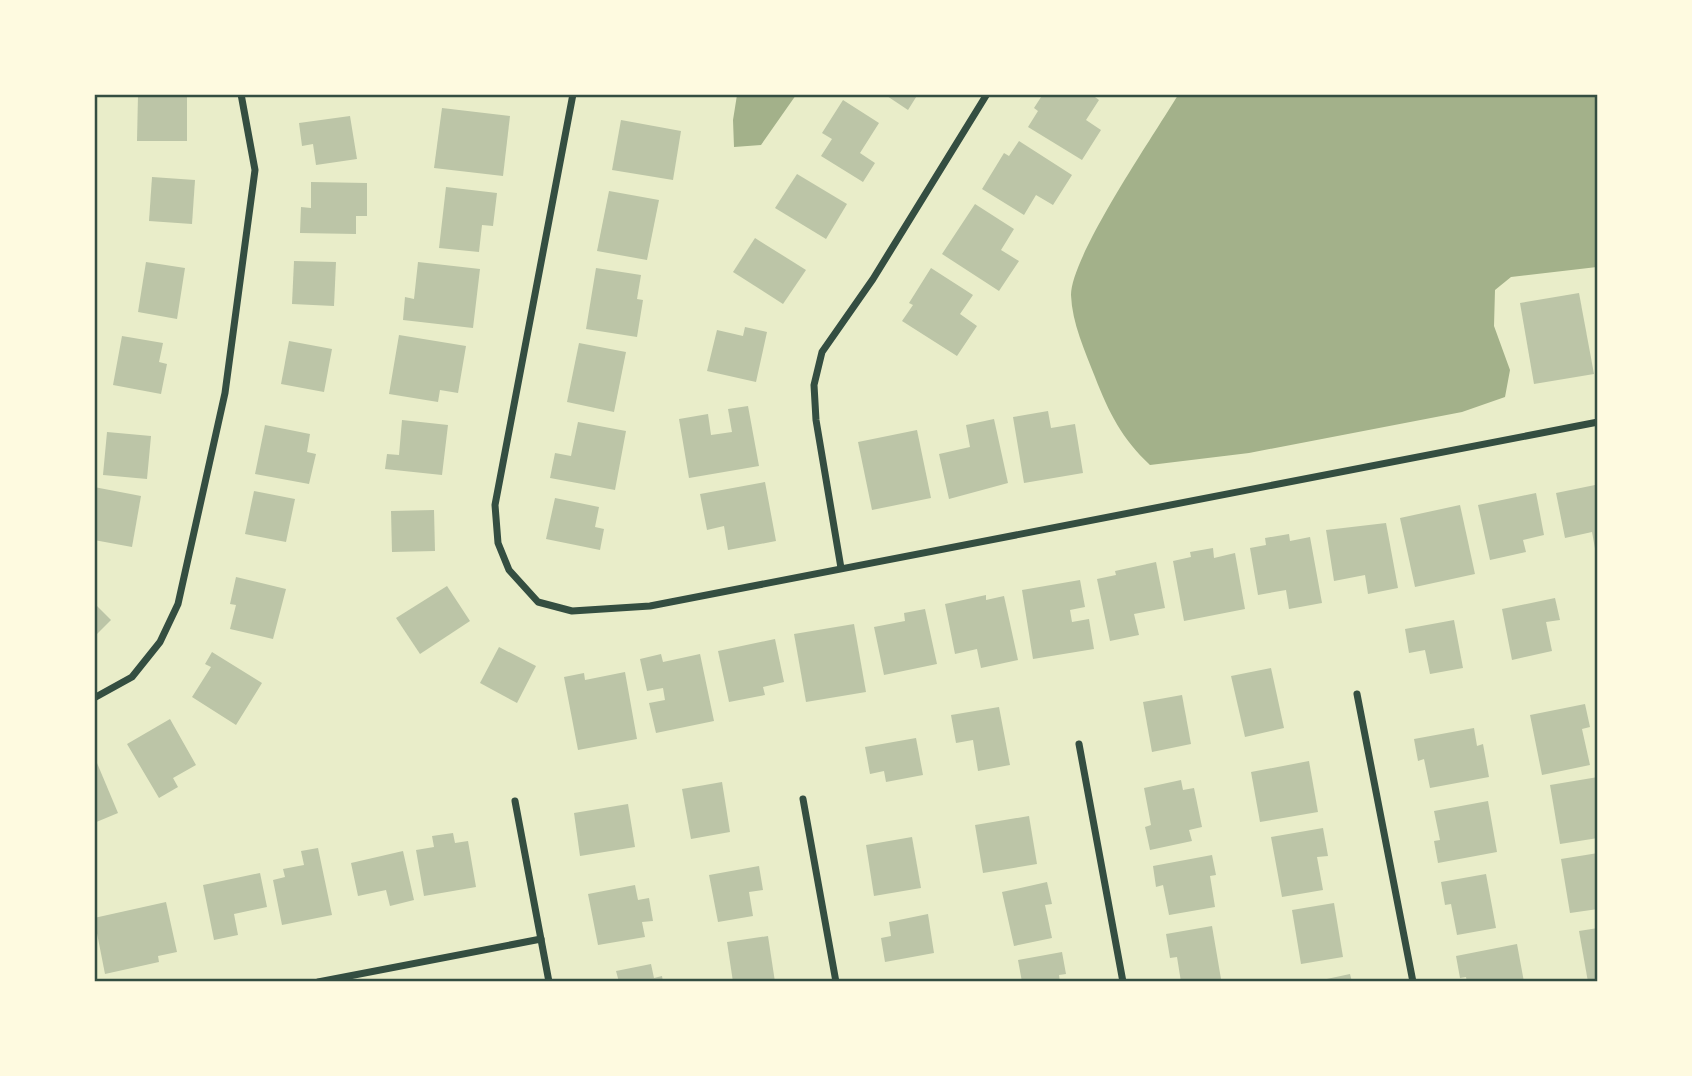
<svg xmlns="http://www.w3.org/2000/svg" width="1692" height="1076" viewBox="0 0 1692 1076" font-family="Barlow,sans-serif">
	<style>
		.water { fill: #a3b18a }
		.building { fill: #bcc5a7 }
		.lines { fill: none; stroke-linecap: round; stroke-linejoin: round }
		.minor { stroke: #344e41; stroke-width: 7 }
		.neatline { fill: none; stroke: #344e41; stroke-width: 2.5 }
	</style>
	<rect width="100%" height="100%" fill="#e9edc9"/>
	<g class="water">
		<path d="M737 95V94L796 95 761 145 734 147 733 120Z"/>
		<path d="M1178 95H1597V267L1511 277 1495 290 1494 326 1510 370 1505 397 1462 412 1249 453 1150 465C1122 439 1109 413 1095 377 1085 351 1072 323 1071 295 1071 256 1154 135 1178 95Z"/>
	</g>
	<g class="building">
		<path d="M884 94H918L908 110Z"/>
		<path d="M1043 94H1091L1099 100 1086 120 1101 130 1082 160 1028 127 1038 111 1034 108Z"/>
		<path d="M138 95H187V141H137Z"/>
		<path d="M843 100 879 123 860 153 875 163 863 182 821 156 832 139 822 133Z"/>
		<path d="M442 108 510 116 503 176 434 168Z"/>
		<path d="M350 116 357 159 316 165 313 144 302 146 299 123Z"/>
		<path d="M621 120 681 131 673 180 612 170Z"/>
		<path d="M1019 141 1072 175 1053 205 1036 195 1024 215 982 189 1004 153 1009 156Z"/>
		<path d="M797 174 847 204 826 239 775 208Z"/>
		<path d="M152 177 195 180 192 224 149 221Z"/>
		<path d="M311 182 367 183V216H356V234L300 233 301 207 311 208Z"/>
		<path d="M446 187 497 193 493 226 482 225 479 252 439 248Z"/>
		<path d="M609 191 659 200 647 260 597 251Z"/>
		<path d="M975 204 1014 229 1001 250 1019 261 999 291 942 254Z"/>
		<path d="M755 238 806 270 783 304 733 272Z"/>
		<path d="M294 261 336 262 334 306 292 304Z"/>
		<path d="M146 262 185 268 177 319 138 312Z"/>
		<path d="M418 262 480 269 473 328 403 320 405 297 414 299Z"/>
		<path d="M596 268 641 275 637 299 643 300 637 337 586 329Z"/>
		<path d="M931 268 973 295 960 314 977 326 957 356 902 321 913 305 909 303Z"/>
		<path d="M1579 293 1594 374 1534 384 1520 303Z"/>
		<path d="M745 327 767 332 756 382 707 371 717 330 743 336Z"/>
		<path d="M399 335 466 346 458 393 440 390 438 402 389 394Z"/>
		<path d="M122 336 163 343 159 362 167 364 161 394 113 385Z"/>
		<path d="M289 341 332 349 324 392 281 384Z"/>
		<path d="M579 343 626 352 614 412 567 402Z"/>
		<path d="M748 406 759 466 689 478 679 419 708 414 711 435 732 432 728 409Z"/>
		<path d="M1048 411 1051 428 1075 424 1083 473 1024 483 1013 417Z"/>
		<path d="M994 419 1008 483 949 499 939 454 970 447 966 425Z"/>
		<path d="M402 420 448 425 442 475 385 469 387 454 399 455Z"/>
		<path d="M578 422 626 431 615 490 550 478 555 453 571 456Z"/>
		<path d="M265 425 310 434 307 452 316 454 309 484 255 474Z"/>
		<path d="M917 430 931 498 872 510 858 442Z"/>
		<path d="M107 432 151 436 147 479 103 475Z"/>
		<path d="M765 482 776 541 728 550 724 526 707 530 700 494Z"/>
		<path d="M1595 485 1598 489 1596 554 1592 532 1565 538 1556 493Z"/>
		<path d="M94 487 141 496 132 547 94 540Z"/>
		<path d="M254 491 295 499 286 542 245 534Z"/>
		<path d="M1536 493 1544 535 1523 540 1526 552 1490 560 1478 505Z"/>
		<path d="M555 498 599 507 595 527 604 529 600 550 546 539Z"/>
		<path d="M1460 505 1475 574 1415 587 1400 518Z"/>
		<path d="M434 510 435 551 392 552 391 511Z"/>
		<path d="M1386 523 1398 588 1368 594 1365 575 1334 581 1326 530Z"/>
		<path d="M1289 534 1290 541 1310 537 1322 603 1289 609 1286 590 1258 595 1250 548 1266 545 1265 538Z"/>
		<path d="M1213 548 1214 558 1235 553 1245 609 1184 621 1173 561 1191 557 1190 552Z"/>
		<path d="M1156 562 1165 608 1134 614 1139 635 1110 641 1097 579 1116 575 1115 571Z"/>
		<path d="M236 577 286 589 273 639 230 629 236 605 230 604Z"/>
		<path d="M1080 580 1085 607 1070 610 1072 622 1089 619 1094 649 1033 659 1022 590Z"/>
		<path d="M447 586 470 621 420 654 396 618Z"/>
		<path d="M986 595V600L1004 596 1018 660 981 668 977 649 955 654 945 604Z"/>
		<path d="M1555 598 1560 620 1546 622 1552 651 1512 660 1502 609Z"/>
		<path d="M94 603 111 620 94 637Z"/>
		<path d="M925 609 937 664 884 675 874 627 905 621 904 613Z"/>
		<path d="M1454 620 1463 668 1430 674 1425 650 1409 653 1405 629Z"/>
		<path d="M854 624 866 692 806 702 794 634Z"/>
		<path d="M775 639 784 682 763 687 765 695 729 702 718 651Z"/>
		<path d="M499 647 536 666 517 703 480 683Z"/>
		<path d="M212 652 262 683 236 725 192 697 211 667 205 664Z"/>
		<path d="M661 654 663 662 700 654 714 721 656 733 649 703 665 700 663 688 647 691 640 659Z"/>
		<path d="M1271 668 1284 728 1245 737 1231 676Z"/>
		<path d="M625 672 637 739 578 750 564 677 584 673 585 680Z"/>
		<path d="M1182 695 1191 744 1152 752 1143 702Z"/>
		<path d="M1585 704 1590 727 1582 729 1590 765 1542 775 1530 715Z"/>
		<path d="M999 707 1010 765 978 771 973 740 956 743 951 715Z"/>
		<path d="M170 719 196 765 173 778 178 787 159 798 127 744Z"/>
		<path d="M1474 728 1477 746 1483 744 1489 777 1430 788 1424 759 1418 761 1414 739Z"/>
		<path d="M916 738 923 775 886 782 884 771 870 774 865 747Z"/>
		<path d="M1309 761 1318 812 1260 822 1251 772Z"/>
		<path d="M97 763 118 813 94 823V764Z"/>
		<path d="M1598 777V838L1560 844 1550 785Z"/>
		<path d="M1181 780 1183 790 1194 788 1202 827 1189 830 1192 841 1150 850 1145 827 1151 825 1144 788Z"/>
		<path d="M722 782 730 832 691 839 682 789Z"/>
		<path d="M1488 801 1497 852 1438 863 1434 841 1440 840 1434 811Z"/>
		<path d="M628 804 635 847 580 856 574 813Z"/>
		<path d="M1029 816 1037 864 983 873 975 825Z"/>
		<path d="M1323 828 1328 856 1317 857 1323 890 1282 897 1271 837Z"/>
		<path d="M453 833 455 843 468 841 476 887 424 896 416 850 434 847 432 836Z"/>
		<path d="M912 837 921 888 874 896 866 845Z"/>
		<path d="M318 848 332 915 282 925 273 880 285 877 283 869 304 865 301 851Z"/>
		<path d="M403 851 414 900 390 906 386 890 358 896 351 863Z"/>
		<path d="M1598 853V909L1570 913 1561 859Z"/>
		<path d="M1212 855 1216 875 1210 876 1215 907 1169 915 1163 885 1156 887 1153 866Z"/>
		<path d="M759 866 763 890 749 892 753 916 718 922 709 875Z"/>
		<path d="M260 873 267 907 234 914 238 935 214 940 203 885Z"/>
		<path d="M1486 874 1496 928 1457 935 1451 904 1445 905 1441 882Z"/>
		<path d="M1047 882 1052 904 1045 905 1052 938 1014 946 1002 892Z"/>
		<path d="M635 885 638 900 649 898 653 921 642 922 645 937 598 945 588 894Z"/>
		<path d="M166 902 177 952 158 956 159 962 105 974 94 918Z"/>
		<path d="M1334 903 1343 957 1301 964 1292 910Z"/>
		<path d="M928 914 934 953 885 962 881 938 891 936 889 922Z"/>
		<path d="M1212 926 1221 979 1181 982 1177 957 1170 958 1166 934Z"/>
		<path d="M1598 928V981L1588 982 1579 931Z"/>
		<path d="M768 936 775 982H733L727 942Z"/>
		<path d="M1517 944 1524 982H1467L1466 977 1460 978 1456 956Z"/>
		<path d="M1062 952 1066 974 1059 975 1060 982H1022L1018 960Z"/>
		<path d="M651 964 654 978 662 976 663 982H619L616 971Z"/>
		<path d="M1350 974 1352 982H1322V980Z"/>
	</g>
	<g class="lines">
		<g class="minor">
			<path d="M573 94 495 505 498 543 509 570 538 602 572 611 650 606 1598 422"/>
			<path d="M841 568 816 420 814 385 822 352 873 279 987 94"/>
			<path d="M1357 694 1413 982"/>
			<path d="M94 698 132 677 160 642 178 604 225 393 255 170 241 94"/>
			<path d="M1079 744 1123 982"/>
			<path d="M803 799 836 982"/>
			<path d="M515 801 549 982"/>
			<path d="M318 982 541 939"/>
		</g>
	</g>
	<rect width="1692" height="1076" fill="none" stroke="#fefae0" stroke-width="192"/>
	<rect x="96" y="96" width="1500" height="884" class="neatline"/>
</svg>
